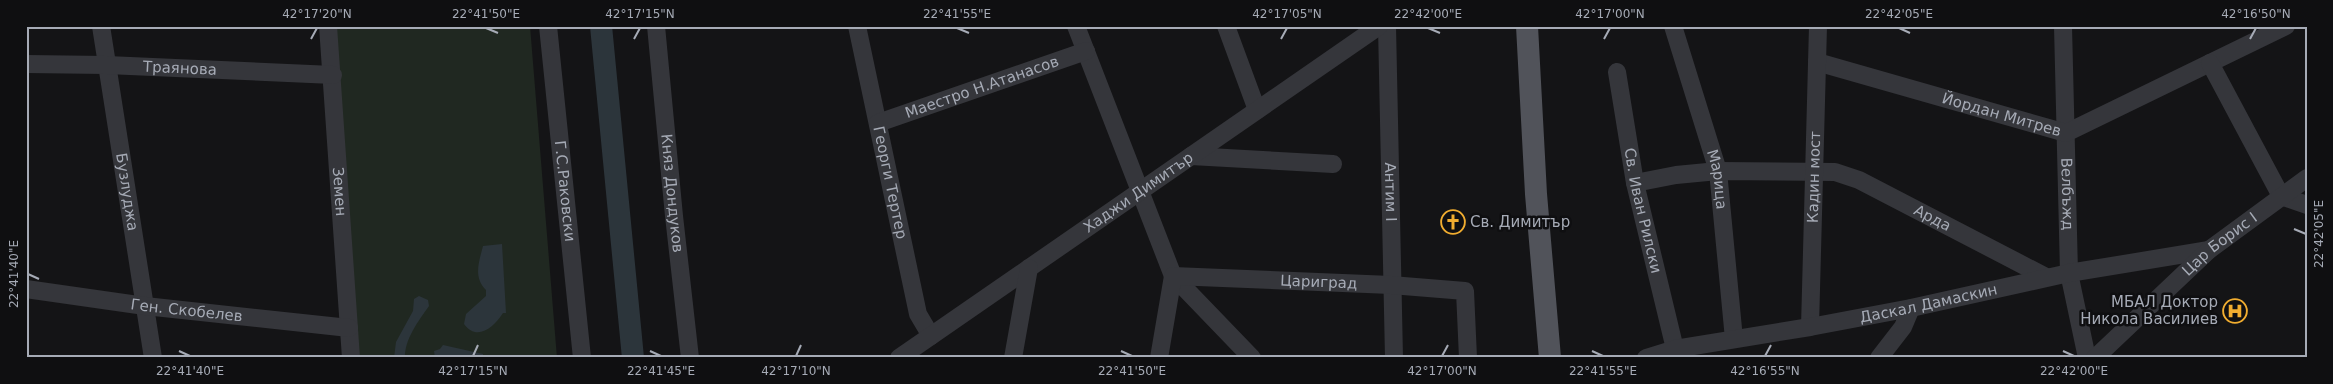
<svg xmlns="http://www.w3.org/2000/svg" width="2333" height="384" viewBox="0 0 2333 384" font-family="'DejaVu Sans',sans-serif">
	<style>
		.green { fill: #202821 }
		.water { fill: #2c353b }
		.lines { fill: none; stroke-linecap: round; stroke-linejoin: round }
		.river { stroke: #2c353b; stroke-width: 22 }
		.minor { stroke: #35363b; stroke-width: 18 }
		.major { stroke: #51535a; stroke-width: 22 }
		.ticks { fill: none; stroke: #a6abb6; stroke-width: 2 }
		.labels { text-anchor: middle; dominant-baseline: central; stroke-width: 5; stroke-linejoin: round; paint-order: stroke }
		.street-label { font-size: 15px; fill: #a6abb6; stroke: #0f0f11 }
		.poi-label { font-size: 15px; fill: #a6abb6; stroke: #0f0f11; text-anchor: start }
		.neatline { fill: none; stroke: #a6abb6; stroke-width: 2 }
		.ticks-label { font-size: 12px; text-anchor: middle; fill: #a6abb6 }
	</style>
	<rect width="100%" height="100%" fill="#141416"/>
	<path class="green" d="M333 26H530L557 358H357Z"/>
	<g class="water">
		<path d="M502 244 506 313H503C494 327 477 342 464 324L466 314 486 296V290C473 277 479 262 483 246Z"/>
		<path d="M419 296 428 300 429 306C419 320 404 340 405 358H394L396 342 413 311 414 299Z"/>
		<path d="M443 345 483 354V358H435L434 351 440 349Z"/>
	</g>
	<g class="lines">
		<path class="river" d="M601 26 633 358"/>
		<g class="minor">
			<path id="s1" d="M101 26 153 358"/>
			<path id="s2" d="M328 26 351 358"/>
			<path id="s3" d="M548 26 582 358"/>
			<path id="s4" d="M656 26 674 216 690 358"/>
			<path id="s5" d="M857 26 918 314 931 336"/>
			<path d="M1076 26 1173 276 1252 358"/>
			<path d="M1226 26 1257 110"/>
			<path id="s6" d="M1387 26 1394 358"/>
			<path id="s7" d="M1673 26 1718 171 1734 339"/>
			<path id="s8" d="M2063 26 2069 273 2087 358"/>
			<path id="s9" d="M1817 62 2066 133 2286 26"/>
			<path d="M2210 63 2281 196 2307 205"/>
			<path id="s10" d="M26 64 107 65 333 75"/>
			<path id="s11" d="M1617 72 1635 183 1675 349"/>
			<path id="s12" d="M878 123 1086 51"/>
			<path d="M1191 156 1333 164"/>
			<path id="s13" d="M1635 183 1676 175 1718 171 1835 172 1859 180 2046 277"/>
			<path id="s14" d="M26 289 145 306 349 328"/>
			<path id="s15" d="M1810 327 1818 26"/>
			<path id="s16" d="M899 358 1379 26"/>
			<path d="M1013 358 1029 268"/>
			<path id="s17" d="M1159 358 1173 276 1391 285 1465 291 1468 358"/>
			<path id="s18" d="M1646 358 1675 349 1810 327 1911 308 2069 273 2209 250"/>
			<path d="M1879 358 1903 327 1911 308"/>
			<path id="s19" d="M2095 358 2209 250 2307 178"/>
		</g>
		<path class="major" d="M1527 26 1536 194 1550 358"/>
	</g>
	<path class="ticks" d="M486 28 498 33M957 28 969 33M1428 28 1440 33M1899 28 1910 33M311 39 317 28M634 39 640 28M1281 39 1287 28M1604 39 1610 28M2250 39 2256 28M2294 229 2306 234M28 274 39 279M179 351 190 356M650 351 661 356M1121 351 1132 356M1592 351 1603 356M2063 351 2074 356M473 356 478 345M796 356 801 345M1442 356 1448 345M1765 356 1771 345"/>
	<defs>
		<g id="church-ring" transform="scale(1.25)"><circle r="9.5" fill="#0f0f11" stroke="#f1ad30" stroke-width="1.5"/><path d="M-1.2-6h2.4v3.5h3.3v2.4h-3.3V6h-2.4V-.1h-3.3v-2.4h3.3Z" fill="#f1ad30"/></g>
		<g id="hospital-ring" transform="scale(1.25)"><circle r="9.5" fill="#0f0f11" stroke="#f1ad30" stroke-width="1.5"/><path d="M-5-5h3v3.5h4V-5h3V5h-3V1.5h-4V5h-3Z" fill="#f1ad30"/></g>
	</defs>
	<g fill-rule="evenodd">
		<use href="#church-ring" x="1453" y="222"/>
		<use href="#hospital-ring" x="2235" y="311"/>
	</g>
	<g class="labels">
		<g class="street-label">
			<text stroke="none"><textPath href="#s10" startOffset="154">Траянова</textPath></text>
			<text stroke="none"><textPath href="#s12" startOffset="110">Маестро Н.Атанасов</textPath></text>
			<text stroke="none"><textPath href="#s9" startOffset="192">Йордан Митрев</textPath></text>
			<text stroke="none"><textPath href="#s15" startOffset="150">Кадин мост</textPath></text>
			<text stroke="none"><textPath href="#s7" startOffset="160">Марица</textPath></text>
			<text stroke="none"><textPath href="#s5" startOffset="160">Георги Тертер</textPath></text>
			<text stroke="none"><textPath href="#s1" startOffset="168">Бузлуджа</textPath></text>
			<text stroke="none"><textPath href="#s2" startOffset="166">Земен</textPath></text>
			<text stroke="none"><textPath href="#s3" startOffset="166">Г.С.Раковски</textPath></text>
			<text stroke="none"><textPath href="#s4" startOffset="168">Княз Дондуков</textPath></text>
			<text stroke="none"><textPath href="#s16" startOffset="291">Хаджи Димитър</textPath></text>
			<text stroke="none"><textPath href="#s6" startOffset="166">Антим I</textPath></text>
			<text stroke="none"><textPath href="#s8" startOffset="168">Велбъжд</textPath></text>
			<text stroke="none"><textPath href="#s11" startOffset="141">Св. Иван Рилски</textPath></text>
			<text stroke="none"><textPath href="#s13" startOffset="309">Арда</textPath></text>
			<text stroke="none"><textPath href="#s19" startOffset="169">Цар Борис I</textPath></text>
			<text stroke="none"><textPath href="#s17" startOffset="229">Цариград</textPath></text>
			<text stroke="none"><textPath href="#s18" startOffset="288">Даскал Дамаскин</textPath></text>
			<text stroke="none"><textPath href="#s14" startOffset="162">Ген. Скобелев</textPath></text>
		</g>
		<g class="poi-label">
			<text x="1470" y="222">Св. Димитър</text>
			<text x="2218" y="302" text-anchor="end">МБАЛ Доктор<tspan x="2218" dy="17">Никола Василиев</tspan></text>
		</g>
	</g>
	<rect width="2333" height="384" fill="none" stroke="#0f0f11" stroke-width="55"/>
	<rect x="28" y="28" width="2278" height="328" class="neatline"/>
	<g class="ticks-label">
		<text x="317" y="18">42°17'20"N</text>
		<text x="486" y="18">22°41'50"E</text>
		<text x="640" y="18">42°17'15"N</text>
		<text x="957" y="18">22°41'55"E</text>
		<text x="1287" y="18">42°17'05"N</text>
		<text x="1428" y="18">22°42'00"E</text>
		<text x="1610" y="18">42°17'00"N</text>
		<text x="1899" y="18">22°42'05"E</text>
		<text x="2256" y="18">42°16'50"N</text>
		<text transform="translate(2319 234) rotate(-90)" y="4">22°42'05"E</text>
		<text transform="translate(14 274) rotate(-90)" y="4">22°41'40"E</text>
		<text x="190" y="375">22°41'40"E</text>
		<text x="473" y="375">42°17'15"N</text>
		<text x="661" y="375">22°41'45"E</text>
		<text x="796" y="375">42°17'10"N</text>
		<text x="1132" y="375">22°41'50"E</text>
		<text x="1442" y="375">42°17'00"N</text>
		<text x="1603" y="375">22°41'55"E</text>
		<text x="1765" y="375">42°16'55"N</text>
		<text x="2074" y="375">22°42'00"E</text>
	</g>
</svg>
